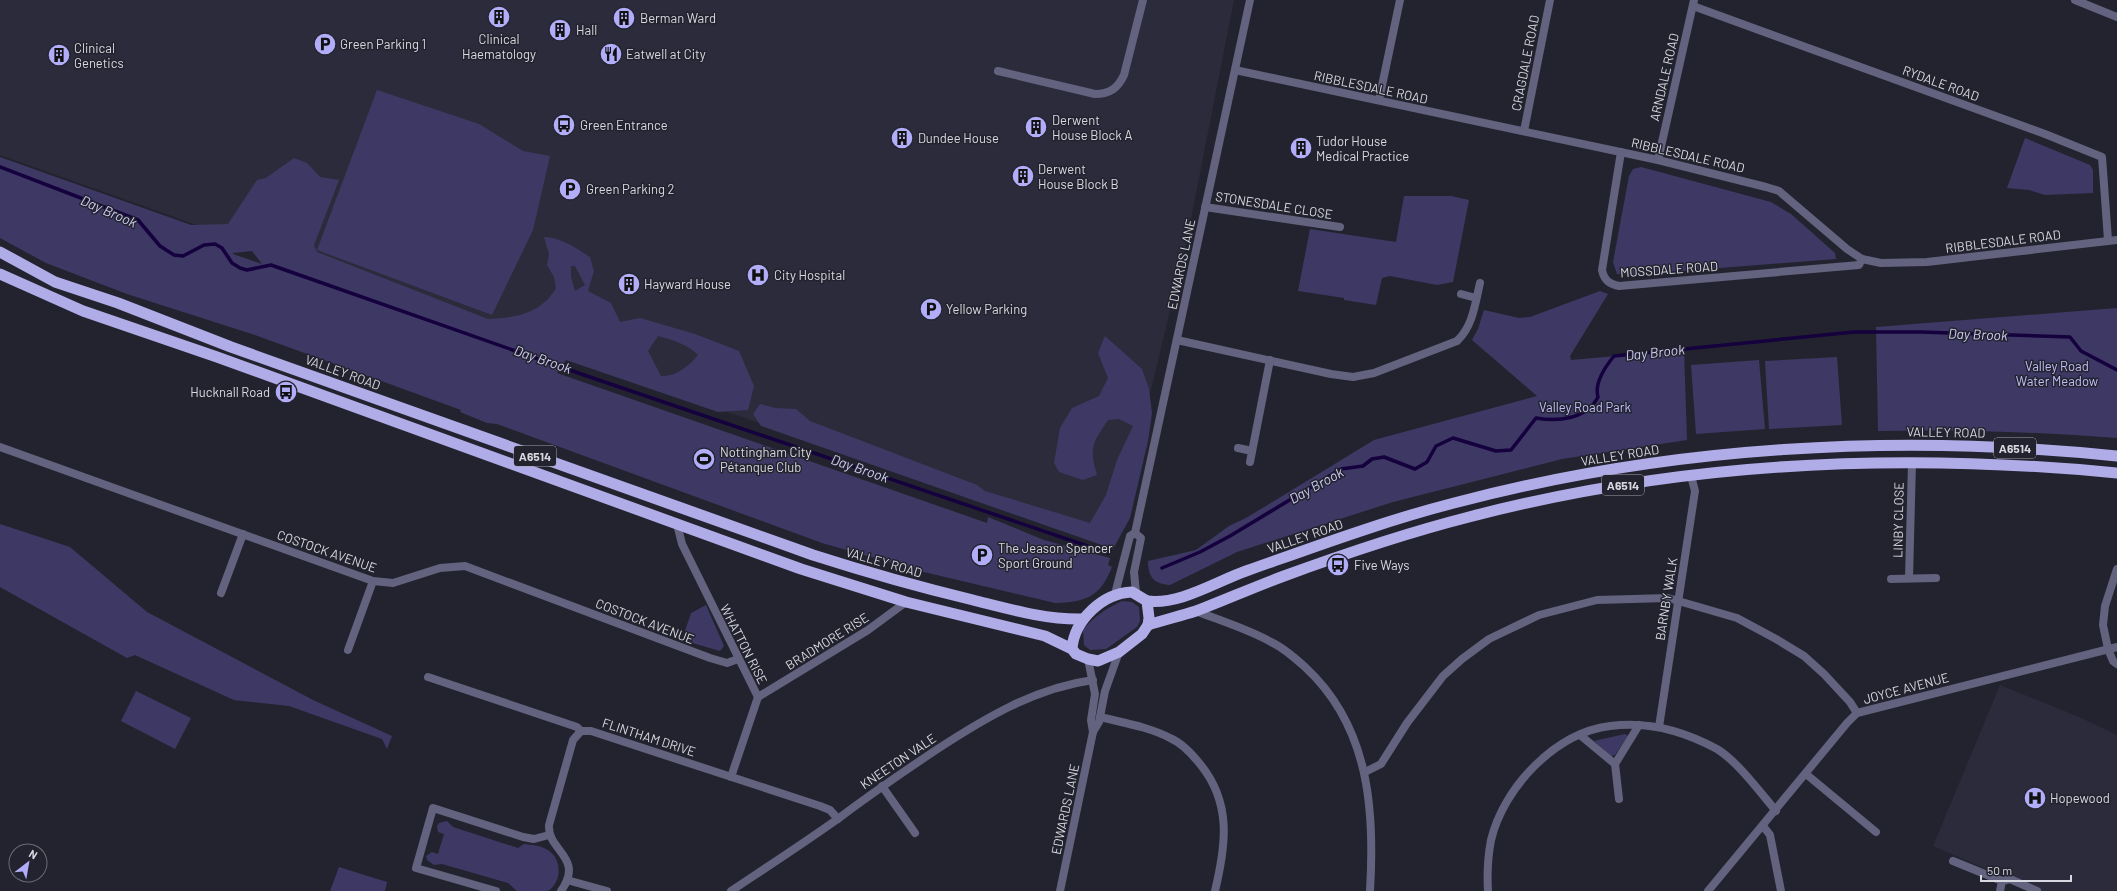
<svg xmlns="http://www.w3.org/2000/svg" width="2117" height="891" viewBox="0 0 2117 891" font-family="Barlow,sans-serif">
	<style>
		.built { fill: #2c2b3c }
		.green { fill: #3d3964; fill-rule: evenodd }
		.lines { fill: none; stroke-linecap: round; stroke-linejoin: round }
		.stream { stroke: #14013d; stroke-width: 3.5 }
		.minor { stroke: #63627f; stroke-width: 8 }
		.tertiary { stroke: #63627f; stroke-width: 8 }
		.trunk { stroke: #b0ace8; stroke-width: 11 }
		.labels { text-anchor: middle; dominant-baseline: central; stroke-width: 3; stroke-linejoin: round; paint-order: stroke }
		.shield { fill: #23232f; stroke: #a2a2ab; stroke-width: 1 }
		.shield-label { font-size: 12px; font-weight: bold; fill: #d8d8e0 }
		.poi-label { font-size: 13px; fill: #d8d8e0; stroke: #23232f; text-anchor: start }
		.street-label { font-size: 13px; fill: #d8d8e0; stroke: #23232f }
		.park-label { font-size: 13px; fill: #c1bef8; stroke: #23232f }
		.water-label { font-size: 14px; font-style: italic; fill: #cecdf3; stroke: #23232f }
	</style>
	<rect width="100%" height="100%" fill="#23232f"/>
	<g class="built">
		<path d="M0 0H1234L1185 249 1113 547 413 302 0 155Z"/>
		<path d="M2000 685 2077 716 2117 735V891H2038L1933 846Z"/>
	</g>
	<g class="green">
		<path d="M377 90 479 124 523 151 550 156 533 230 492 315 317 250Z"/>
		<path d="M2025 138 2090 165 2093 170V193L2045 195 2029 190 2007 188Z"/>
		<path d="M0 157 191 225 228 224 257 180 266 178 294 158 307 163 320 177 339 180 314 245 317 252 488 319C516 318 542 313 556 288L554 277 547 265 549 254 544 237C560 237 576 248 590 257L594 271 588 291 611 303 620 322 640 318 695 334 739 351 754 386 748 410 718 412 566 360 557 373 987 523 988 517 1044 540 1110 558 1108 565 1112 567C1100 597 1086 602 1055 603L924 572 822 543 497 424 487 423 460 412 461 410 255 335 127 294 46 263 0 238ZM252 251 262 264 233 254V253ZM571 266H575L585 285 575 291 571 277ZM658 336C672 340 688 344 698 355 689 366 676 377 661 376L648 351Z"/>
		<path d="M1641 167 1771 202 1791 214 1835 253 1836 259 1630 275 1617 274 1613 262 1629 176 1633 169Z"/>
		<path d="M1404 196H1451L1469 200 1453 282 1437 285 1390 276 1382 278 1376 305 1344 300V298L1298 291 1310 229 1396 242Z"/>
		<path d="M1600 291 1608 294 1570 356 1571 360 1684 350 1687 440 1562 459 1393 502 1237 552 1170 585C1154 584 1148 577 1148 561L1196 550 1229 526 1246 518 1374 440 1537 396 1472 340 1478 329 1484 310 1519 318 1530 317Z"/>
		<path d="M2117 308V438C2037 432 1958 429 1878 431L1876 327Z"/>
		<path d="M1105 336 1142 369 1149 389 1152 413 1148 441 1130 518 1113 549 761 426 753 414 760 404 775 408 796 409 810 421 977 485 985 491 1090 523 1106 495 1117 460 1133 426 1119 419 1108 420C1092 444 1089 447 1097 475L1083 480 1059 472 1054 463 1060 428 1072 408 1099 396 1108 378 1098 353Z"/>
		<path d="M1837 357 1842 425 1769 429 1765 361Z"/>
		<path d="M1759 360 1765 429 1696 434 1691 365Z"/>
		<path d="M0 524 70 547 147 612 313 700 392 736 387 749 382 739 289 706 234 700 135 655 127 658 0 587Z"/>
		<path d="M1122 601 1132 602 1139 607 1140 621 1137 627 1106 649 1090 650 1084 645 1083 630C1093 617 1107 608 1122 601Z"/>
		<path d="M706 605 724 646 720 651 682 640 691 613Z"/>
		<path d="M136 691 191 718 175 749 121 721Z"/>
		<path d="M1625 734 1628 736 1615 755 1611 756 1594 741Z"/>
		<path d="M447 821 453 827 518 848 524 844C531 845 539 845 546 849 562 857 563 881 548 891H517L508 883 442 864 434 865 427 860 426 856 432 852 438 854 444 834 438 832 437 826 439 823Z"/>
		<path d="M339 867 387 882 385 891H330Z"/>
	</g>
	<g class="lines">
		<g class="stream">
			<path d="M0 167 138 220 160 246 174 255 183 256 204 245 215 244 222 248 232 263 240 268 247 270 271 265 584 375 1108 553"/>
			<path d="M1162 568 1200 552 1230 536 1341 469 1363 466 1372 459 1384 457 1415 469 1427 462 1436 446 1453 438 1496 451 1511 450 1536 418C1558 422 1587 419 1598 397 1594 383 1605 367 1614 356L1854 332H1921L2070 337 2081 351 2117 370"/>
		</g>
		<g class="minor">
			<path d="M2075 0 2117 17"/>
			<path d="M1693 6 2045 134 2102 157 2108 240"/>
			<path d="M1235 70 1658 160 1766 187 1779 191 1847 249 1862 259 1881 263 1927 262 2117 240"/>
			<path d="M998 71 1095 94C1110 94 1118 88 1124 75L1143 0"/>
			<path d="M1379 100 1400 0"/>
			<path d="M1524 131 1550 0"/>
			<path d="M1621 152 1602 270C1604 280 1609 284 1619 286L1859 265 1862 259"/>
			<path d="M1658 160 1694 0"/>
			<path d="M1205 207 1340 227"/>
			<path d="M1461 294 1476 298"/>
			<path d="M1177 340 1331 374 1353 377 1374 373 1457 341C1473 326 1475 304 1480 283"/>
			<path d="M0 447 373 581 393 583 440 568 465 566 710 658 727 663 738 659"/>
			<path d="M1238 448 1252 451"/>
			<path d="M1250 462 1270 360"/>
			<path d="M677 524 682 544 758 697 731 777"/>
			<path d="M2117 569 2105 606 2103 625 2108 649 2113 661 2117 664"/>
			<path d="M1909 578 1912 463"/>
			<path d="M1891 579 1936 578"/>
			<path d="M221 593 243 534"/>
			<path d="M1196 611C1221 621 1248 629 1271 642 1284 648 1295 658 1305 667 1369 726 1375 809 1370 891"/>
			<path d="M348 650 373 581"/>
			<path d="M428 677 577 727 581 731"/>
			<path d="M758 697 868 630 906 602"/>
			<path d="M1100 717C1124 723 1149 727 1170 738 1182 743 1192 754 1200 764 1232 803 1226 845 1215 891"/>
			<path d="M1659 727 1695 491 1691 476"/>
			<path d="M581 731H591L820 806 830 810 838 819"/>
			<path d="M1580 735 1615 764"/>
			<path d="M1365 772 1381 764 1407 723 1443 676 1462 659 1489 639 1539 615 1597 600 1668 598 1737 618 1776 639 1804 656 1824 674 1850 702 1857 713"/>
			<path d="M1806 774 1876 832"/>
			<path d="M882 786 915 833"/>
			<path d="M1619 799 1615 764 1639 725"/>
			<path d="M1763 826 1770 835 1781 891"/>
			<path d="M1953 861 2002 881 2000 891"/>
			<path d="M567 880 607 891"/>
			<path d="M2002 881 2010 879 2037 891"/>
			<path d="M496 891 416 868 433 808 523 837 534 839 549 835"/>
			<path d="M561 891C585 857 547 851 549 825L573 740 581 731"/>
			<path d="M731 891C767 867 804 843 839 818 871 794 903 772 936 750 985 718 1035 688 1093 680"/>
			<path d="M1488 891C1487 875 1488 856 1491 840 1504 787 1555 733 1610 726 1647 721 1684 731 1717 749 1738 762 1760 792 1776 811"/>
			<path d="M1708 891 1847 723 1857 713 2117 647"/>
		</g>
		<g class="tertiary">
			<path d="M1135 533 1250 0"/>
			<path d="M1135 533 1141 538 1134 572 1136 593"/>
			<path d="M1115 594 1130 536 1135 533"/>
			<path d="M1088 659 1095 694 1091 720 1093 732"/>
			<path d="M1060 891 1093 732 1099 722 1105 691 1119 652"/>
		</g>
		<g class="trunk">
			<path d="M0 252 55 282 118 303 231 347 813 555C866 572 919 587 973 600 1009 609 1046 620 1083 619"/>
			<path d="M0 274 83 311 217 357 801 569 906 602 1045 636 1072 649 1076 654 1088 659 1098 661 1119 652 1142 634 1148 625 1149 618 1147 601 1132 592C1103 593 1074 620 1072 649"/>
			<path d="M1147 601C1180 605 1215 582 1246 571 1314 547 1384 521 1454 503 1669 446 1897 433 2117 456"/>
			<path d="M1148 625C1164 620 1180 616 1196 611 1225 600 1254 587 1284 576 1344 554 1406 533 1469 517 1679 462 1901 452 2117 473"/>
		</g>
	</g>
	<defs>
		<g id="building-disc" transform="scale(1.15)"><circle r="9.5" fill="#b2adf9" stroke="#23232f"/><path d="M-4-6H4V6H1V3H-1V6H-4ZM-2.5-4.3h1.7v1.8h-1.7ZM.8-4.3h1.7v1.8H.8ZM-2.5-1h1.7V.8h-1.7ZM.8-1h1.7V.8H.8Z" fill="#111"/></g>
		<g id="parking-disc" transform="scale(1.15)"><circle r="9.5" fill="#b2adf9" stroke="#23232f"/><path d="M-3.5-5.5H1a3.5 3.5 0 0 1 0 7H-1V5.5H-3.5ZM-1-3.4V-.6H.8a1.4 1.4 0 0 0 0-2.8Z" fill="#111"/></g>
		<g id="restaurant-disc" transform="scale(1.15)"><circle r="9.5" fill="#b2adf9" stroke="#23232f"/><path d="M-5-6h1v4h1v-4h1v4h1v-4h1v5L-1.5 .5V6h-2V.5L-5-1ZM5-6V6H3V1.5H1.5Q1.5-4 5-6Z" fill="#111"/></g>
		<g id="bus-disc" transform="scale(1.15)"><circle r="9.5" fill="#b2adf9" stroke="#23232f"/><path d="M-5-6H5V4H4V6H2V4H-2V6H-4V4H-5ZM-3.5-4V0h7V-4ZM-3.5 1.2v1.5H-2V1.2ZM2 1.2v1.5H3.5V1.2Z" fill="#111"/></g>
		<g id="hospital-disc" transform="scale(1.15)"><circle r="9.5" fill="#b2adf9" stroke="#23232f"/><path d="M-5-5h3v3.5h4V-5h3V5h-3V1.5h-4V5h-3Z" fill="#111"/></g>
		<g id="stadium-disc" transform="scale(1.15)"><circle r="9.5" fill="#b2adf9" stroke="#23232f"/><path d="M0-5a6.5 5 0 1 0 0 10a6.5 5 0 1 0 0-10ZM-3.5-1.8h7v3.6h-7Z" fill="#111"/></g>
	</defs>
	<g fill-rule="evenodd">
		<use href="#building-disc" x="499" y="17"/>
		<use href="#building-disc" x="624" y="18"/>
		<use href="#building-disc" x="560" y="30"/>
		<use href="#parking-disc" x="325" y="44"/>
		<use href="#restaurant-disc" x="611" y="54"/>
		<use href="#building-disc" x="59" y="55"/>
		<use href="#bus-disc" x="564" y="125"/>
		<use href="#building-disc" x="1036" y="127"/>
		<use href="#building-disc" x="902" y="138"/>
		<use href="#building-disc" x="1301" y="148"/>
		<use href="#building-disc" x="1023" y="176"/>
		<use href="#parking-disc" x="570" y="189"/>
		<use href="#hospital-disc" x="758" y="275"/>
		<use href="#building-disc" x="629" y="284"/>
		<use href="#parking-disc" x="931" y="309"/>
		<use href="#bus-disc" x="286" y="392"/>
		<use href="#stadium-disc" x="704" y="459"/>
		<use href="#parking-disc" x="982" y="555"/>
		<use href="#bus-disc" x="1338" y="565"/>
		<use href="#hospital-disc" x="2035" y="798"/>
	</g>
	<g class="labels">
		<g class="shield">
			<rect x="1994" y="438" width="42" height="20" rx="3"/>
			<rect x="514" y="446" width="42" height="20" rx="3"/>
			<rect x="1602" y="475" width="42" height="20" rx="3"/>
		</g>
		<g class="shield-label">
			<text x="2015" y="448">A6514</text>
			<text x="535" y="456">A6514</text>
			<text x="1623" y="485">A6514</text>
		</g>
		<g class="poi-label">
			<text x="640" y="18">Berman Ward</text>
			<text x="576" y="30">Hall</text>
			<text x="499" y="39" text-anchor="middle">Clinical<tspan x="499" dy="15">Haematology</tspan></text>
			<text x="340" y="44">Green Parking 1</text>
			<text x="74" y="48">Clinical<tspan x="74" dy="15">Genetics</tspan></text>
			<text x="626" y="54">Eatwell at City</text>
			<text x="1052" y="120">Derwent<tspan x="1052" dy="15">House Block A</tspan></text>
			<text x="580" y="125">Green Entrance</text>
			<text x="918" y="138">Dundee House</text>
			<text x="1316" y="141">Tudor House<tspan x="1316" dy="15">Medical Practice</tspan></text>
			<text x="1038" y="169">Derwent<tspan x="1038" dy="15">House Block B</tspan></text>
			<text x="586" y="189">Green Parking 2</text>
			<text x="774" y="275">City Hospital</text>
			<text x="644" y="284">Hayward House</text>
			<text x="946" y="309">Yellow Parking</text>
			<text x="270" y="392" text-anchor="end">Hucknall Road</text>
			<text x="720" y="452">Nottingham City<tspan x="720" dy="15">Pétanque Club</tspan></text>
			<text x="998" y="548">The Jeason Spencer<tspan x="998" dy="15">Sport Ground</tspan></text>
			<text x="1354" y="565">Five Ways</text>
			<text x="2050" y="798">Hopewood</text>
		</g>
		<g class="street-label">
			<text transform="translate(1525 63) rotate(-79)">CRAGDALE ROAD</text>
			<text transform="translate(1664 77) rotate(-77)">ARNDALE ROAD</text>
			<text transform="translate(1941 83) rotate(20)">RYDALE ROAD</text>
			<text transform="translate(1371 87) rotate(12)">RIBBLESDALE ROAD</text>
			<text transform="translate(1688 155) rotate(13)">RIBBLESDALE ROAD</text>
			<text transform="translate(1274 205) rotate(9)">STONESDALE CLOSE</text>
			<text transform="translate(2003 241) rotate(-7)">RIBBLESDALE ROAD</text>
			<text transform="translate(1181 264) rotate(-78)">EDWARDS LANE</text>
			<text transform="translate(1669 269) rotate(-4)">MOSSDALE ROAD</text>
			<text transform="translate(343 372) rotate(20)">VALLEY ROAD</text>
			<text transform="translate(1946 432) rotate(1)">VALLEY ROAD</text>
			<text transform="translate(1620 455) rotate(-9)">VALLEY ROAD</text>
			<text transform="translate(1898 520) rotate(-89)">LINBY CLOSE</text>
			<text transform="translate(1305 536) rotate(-19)">VALLEY ROAD</text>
			<text transform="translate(327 551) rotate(19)">COSTOCK AVENUE</text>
			<text transform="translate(884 562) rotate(16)">VALLEY ROAD</text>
			<text transform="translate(1666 599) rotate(-81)">BARNBY WALK</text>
			<text transform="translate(645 621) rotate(21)">COSTOCK AVENUE</text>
			<text transform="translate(827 641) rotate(-32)">BRADMORE RISE</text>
			<text transform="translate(744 644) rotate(63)">WHATTON RISE</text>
			<text transform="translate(1906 688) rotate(-15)">JOYCE AVENUE</text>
			<text transform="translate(649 737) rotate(18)">FLINTHAM DRIVE</text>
			<text transform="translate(898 761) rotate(-34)">KNEETON VALE</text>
			<text transform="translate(1065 809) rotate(-78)">EDWARDS LANE</text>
		</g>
		<g class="park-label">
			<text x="2057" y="366">Valley Road<tspan x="2057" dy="15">Water Meadow</tspan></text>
			<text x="1585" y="407">Valley Road Park</text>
		</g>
		<g class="water-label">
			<text transform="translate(109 211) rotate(24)">Day Brook</text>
			<text transform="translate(1978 334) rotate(2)">Day Brook</text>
			<text transform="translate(1655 352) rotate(-6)">Day Brook</text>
			<text transform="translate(543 359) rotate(19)">Day Brook</text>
			<text transform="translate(860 468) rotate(19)">Day Brook</text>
			<text transform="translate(1316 485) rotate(-29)">Day Brook</text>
		</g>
	</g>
	<g transform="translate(28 863) rotate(31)"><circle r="19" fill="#23232f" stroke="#6b6b76"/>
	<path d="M0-3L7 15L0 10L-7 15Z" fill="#b2adf9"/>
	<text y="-6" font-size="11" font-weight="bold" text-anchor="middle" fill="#d8d8e0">N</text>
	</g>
	<path d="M1981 875v6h90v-6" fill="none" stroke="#d8d8e0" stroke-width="2"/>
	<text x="1987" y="875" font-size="12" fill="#d8d8e0" stroke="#23232f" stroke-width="3" paint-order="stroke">50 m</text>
</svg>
